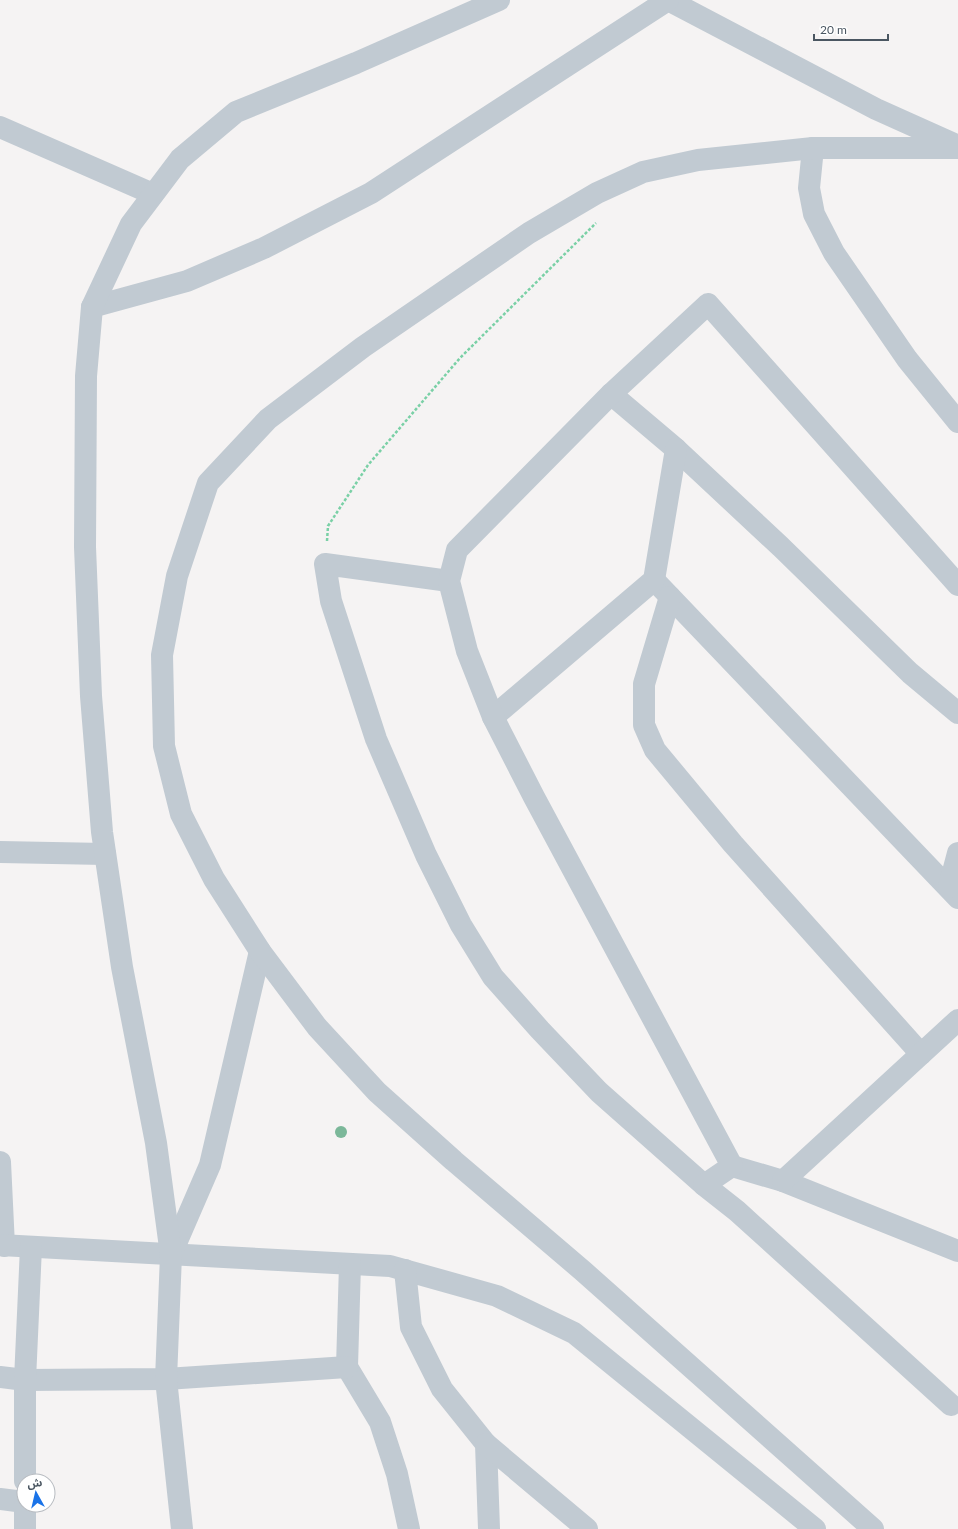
<svg xmlns="http://www.w3.org/2000/svg" width="958" height="1529" viewBox="0 0 958 1529" font-family="Lato,'Noto Sans Arabic',sans-serif">
	<style>
		.lines { fill: none; stroke-linecap: round; stroke-linejoin: round }
		.path { stroke: #7ad0a6; stroke-width: 2.5; stroke-dasharray: 3 2; stroke-linecap: butt }
		.minor { stroke: #c1cad2; stroke-width: 22 }
		.tree { fill: #7bb799 }
	</style>
	<rect width="100%" height="100%" fill="#f5f3f3"/>
	<g class="lines">
		<path class="path" d="M327 541 328 526 368 465 460 358 596 223"/>
		<g class="minor">
			<path d="M668 0 876 109 956 145"/>
			<path d="M0 127 153 194"/>
			<path d="M813 148 809 188 814 214 834 253 907 359 958 422"/>
			<path d="M92 307 187 281 264 248 371 193 668 0"/>
			<path d="M611 394 676 449 781 547 910 673 958 713"/>
			<path d="M654 580 958 898"/>
			<path d="M449 581 325 564 331 601 376 739 426 855 461 925 493 977 540 1030 599 1092 704 1185"/>
			<path d="M670 597 644 684V725L655 750 733 844 921 1054"/>
			<path d="M493 717 654 580 676 449"/>
			<path d="M0 852 105 854"/>
			<path d="M949 887 958 853"/>
			<path d="M0 1162 4 1246"/>
			<path d="M732 1166 783 1181 958 1251"/>
			<path d="M783 1181 958 1020"/>
			<path d="M0 1245 390 1266 497 1296 574 1333 815 1529"/>
			<path d="M171 1255 210 1165 260 951"/>
			<path d="M350 1264 347 1367 380 1422 397 1474 409 1529"/>
			<path d="M405 1270 411 1327 442 1389 486 1444 489 1529"/>
			<path d="M0 1377 25 1380 166 1379 347 1367"/>
			<path d="M951 1405 737 1211 704 1185 732 1166 534 797 493 717 467 651 449 581 457 550 611 394 708 304 958 585"/>
			<path d="M486 1444 587 1529"/>
			<path d="M25 1481V1380L31 1247"/>
			<path d="M0 1499 24 1502"/>
			<path d="M25 1505V1529"/>
			<path d="M182 1529 166 1379 171 1255 156 1143 122 967 102 832 91 696 85 547 86 376 92 307 131 224 180 159 236 112 356 63 499 0"/>
			<path d="M873 1529 583 1271 454 1161 377 1092 317 1027 260 951 214 879 181 814 164 746 162 655 177 576 208 483 268 419 363 347 529 233 597 193 643 172 698 160 813 148H958"/>
		</g>
	</g>
	<circle class="tree" cx="341" cy="1132" r="6"/>
	<g transform="translate(36 1493) rotate(352)"><circle r="19" fill="#ffffff" stroke="#b7bbc0"/>
	<path d="M0-3L7 15L0 10L-7 15Z" fill="#1a73e8"/>
	<text y="-6" font-size="11" font-weight="bold" text-anchor="middle" fill="#4a5661">ش</text>
	</g>
	<path d="M814 34v6h74v-6" fill="none" stroke="#4a5661" stroke-width="2"/>
	<text x="820" y="34" font-size="12" fill="#4a5661" stroke="#ffffff" stroke-width="3" paint-order="stroke">20 m</text>
</svg>
